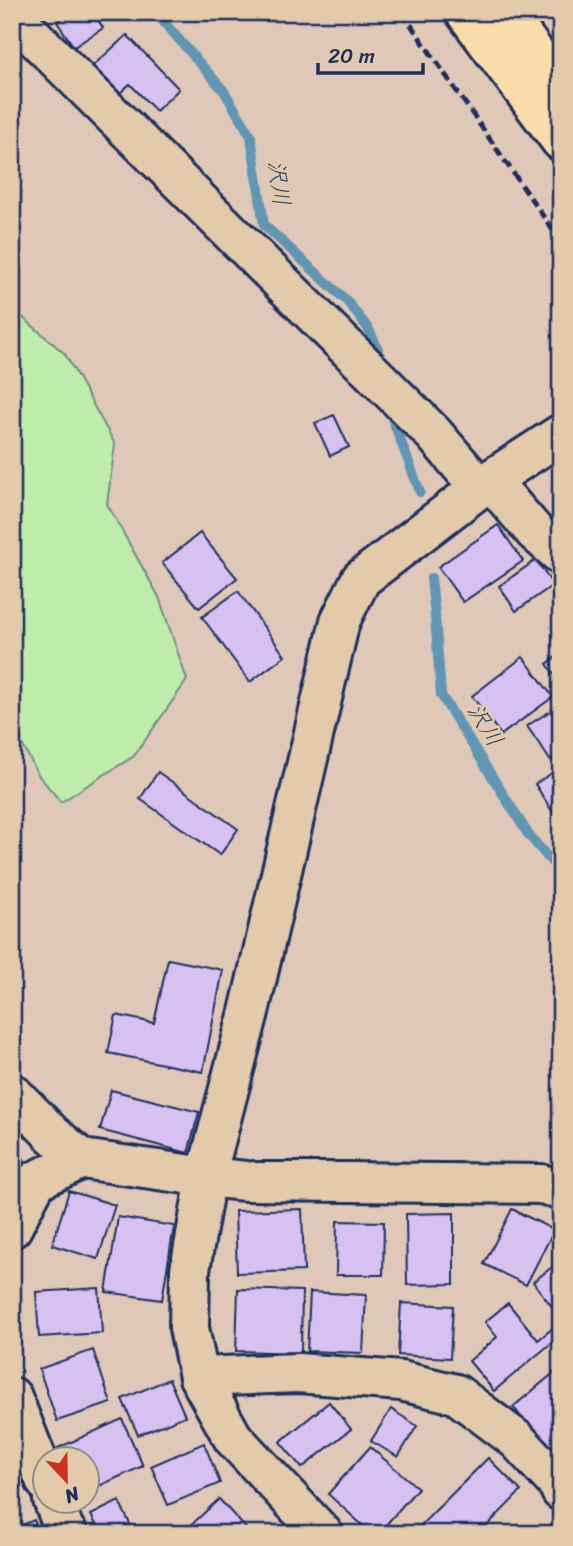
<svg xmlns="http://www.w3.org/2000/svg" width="573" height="1546" viewBox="0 0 573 1546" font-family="Sriracha,'Klee One',sans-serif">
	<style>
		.green { fill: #beedab; stroke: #6c8e84; stroke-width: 2 }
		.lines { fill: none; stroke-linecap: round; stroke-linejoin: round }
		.stream { stroke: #5f96b4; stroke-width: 10 }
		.building { fill: #d7c1f1; stroke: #1b2f5e; stroke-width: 2 }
		.street-casing { stroke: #1b2f5e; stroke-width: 44 }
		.secondary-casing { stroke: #1b2f5e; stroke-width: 44 }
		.highway-casing { stroke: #1b2f5e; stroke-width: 44 }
		.street { stroke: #e2caab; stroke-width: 38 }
		.secondary { stroke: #e2caab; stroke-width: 38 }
		.highway { stroke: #fbddab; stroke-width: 38 }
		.rail { stroke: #1b2f5e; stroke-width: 5; stroke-dasharray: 10 5; stroke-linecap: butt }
		.labels { text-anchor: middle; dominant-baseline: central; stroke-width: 5; stroke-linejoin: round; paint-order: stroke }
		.water-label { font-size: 23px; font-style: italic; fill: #26406c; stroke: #e2caab }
	</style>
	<rect width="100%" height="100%" fill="#e0c8b9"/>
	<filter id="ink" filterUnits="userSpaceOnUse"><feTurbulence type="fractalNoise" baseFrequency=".0143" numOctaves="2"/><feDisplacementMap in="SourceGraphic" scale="14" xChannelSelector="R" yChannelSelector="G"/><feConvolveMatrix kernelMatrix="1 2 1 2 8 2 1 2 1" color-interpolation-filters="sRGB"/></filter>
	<g filter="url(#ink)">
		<path class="green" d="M12 308 65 354 115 444 107 504 159 597 187 680 134 756 61 802 39 776 21 742 12 739Z"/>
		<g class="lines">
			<g class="stream">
				<path d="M155 12 224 91 251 136 264 225 346 300 368 328 378 349"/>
				<path d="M389 410 420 492"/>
				<path d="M431 578 435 616 441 695 528 834 561 873"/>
			</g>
		</g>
		<g class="building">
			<path d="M71 12H93L103 28 74 47 57 22Z"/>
			<path d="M127 35 179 89 156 111 130 84 113 99 87 71Z"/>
			<path d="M334 415 349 447 330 456 315 423Z"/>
			<path d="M498 525 523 561 463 602 438 567Z"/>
			<path d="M200 533 237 578 199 608 162 563Z"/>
			<path d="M536 560 553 585 516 611 499 586Z"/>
			<path d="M238 591 285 656 250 682 202 617Z"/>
			<path d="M561 653V683L547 664Z"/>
			<path d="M523 657 553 697 501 735 472 696Z"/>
			<path d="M561 704V753L550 760 527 726Z"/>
			<path d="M561 767V825L535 784Z"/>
			<path d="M158 772 238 829 220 855 140 799Z"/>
			<path d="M168 959 223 970 203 1072 108 1053 116 1015 154 1023Z"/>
			<path d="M111 1090 199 1112 188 1153 100 1130Z"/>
			<path d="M12 1143 27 1163 12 1174Z"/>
			<path d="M69 1191 115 1205 98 1259 52 1245Z"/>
			<path d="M302 1209 304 1271 237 1273 235 1211Z"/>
			<path d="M512 1209 554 1230 526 1285 484 1264Z"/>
			<path d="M454 1213V1284L407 1285 406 1214Z"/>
			<path d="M118 1217 174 1226 162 1300 106 1292Z"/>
			<path d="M337 1221 384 1222 383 1275H336Z"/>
			<path d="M561 1260V1310L557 1313 533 1282Z"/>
			<path d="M99 1288 102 1333 39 1337 36 1292Z"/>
			<path d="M238 1289 302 1291 301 1353 236 1351Z"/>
			<path d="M310 1292 366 1295 363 1353 307 1351Z"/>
			<path d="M401 1303 453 1306 450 1358 398 1355Z"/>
			<path d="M508 1303 538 1340 553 1328 560 1336 494 1391 469 1361 497 1337 485 1322Z"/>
			<path d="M93 1350 111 1403 57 1421 39 1369Z"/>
			<path d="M561 1367V1441L549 1451 513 1407Z"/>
			<path d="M169 1379 185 1416 138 1435 122 1399Z"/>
			<path d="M329 1402 351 1429 302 1468 280 1442Z"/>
			<path d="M391 1409 417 1426 398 1457 371 1441Z"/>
			<path d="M122 1419 143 1466 88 1491V1458H63L58 1448Z"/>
			<path d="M204 1443 220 1483 168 1505 151 1466Z"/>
			<path d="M370 1447 418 1488 378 1534H372L328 1494Z"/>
			<path d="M488 1458 521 1491 479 1534H412Z"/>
			<path d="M219 1499 251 1534H193L188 1528Z"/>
			<path d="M119 1501 130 1524 112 1534H101L91 1515Z"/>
			<path d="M34 1520 40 1534H12V1529Z"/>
		</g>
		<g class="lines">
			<g class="street-casing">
				<g id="street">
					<path d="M12 15 433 433 480 488"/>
					<path d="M490 480 535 532 561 555"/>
					<path d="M12 1093 53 1135 82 1159"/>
					<path d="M12 1228 37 1180 82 1159 206 1177 246 1181 541 1184 561 1190"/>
					<path d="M199 1377 298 1373 401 1381 456 1394 517 1440 558 1484 561 1491"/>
					<path d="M12 1397 46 1482"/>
					<path d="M53 1500 64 1529 68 1534"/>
				</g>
			</g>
			<g class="secondary-casing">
				<path id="secondary" d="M323 1534 233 1438 199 1377 189 1328 190 1270 206 1177 249 1012 340 621 361 579 490 480 561 434"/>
			</g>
			<g class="highway-casing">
				<g id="highway">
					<path d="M465 12 561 141"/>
					<path d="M505 12 561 89"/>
				</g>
			</g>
			<use href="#street" class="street"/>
			<use href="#secondary" class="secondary"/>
			<use href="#highway" class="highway"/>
			<path class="rail" d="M402 12 561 242"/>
		</g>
	</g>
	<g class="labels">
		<g class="water-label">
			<text transform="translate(279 183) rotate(82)">沢川</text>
			<text transform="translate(485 725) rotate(58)">沢川</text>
		</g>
	</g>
	<rect width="573" height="1546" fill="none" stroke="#e2caab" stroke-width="42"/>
	<rect x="21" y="21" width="531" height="1504" fill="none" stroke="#1b2f5e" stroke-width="2.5" filter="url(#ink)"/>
	<g transform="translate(66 1480) rotate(158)"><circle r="33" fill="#e2caab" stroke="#928c8c" stroke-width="2"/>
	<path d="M0-5L12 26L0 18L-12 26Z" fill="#c8321e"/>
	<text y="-10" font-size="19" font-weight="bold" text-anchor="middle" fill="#1b2f5e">N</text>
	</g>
	<path d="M318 63v10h105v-10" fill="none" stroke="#1b2f5e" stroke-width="3.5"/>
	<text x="328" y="63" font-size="21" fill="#1b2f5e" stroke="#e2caab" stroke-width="5" paint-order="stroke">20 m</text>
</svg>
